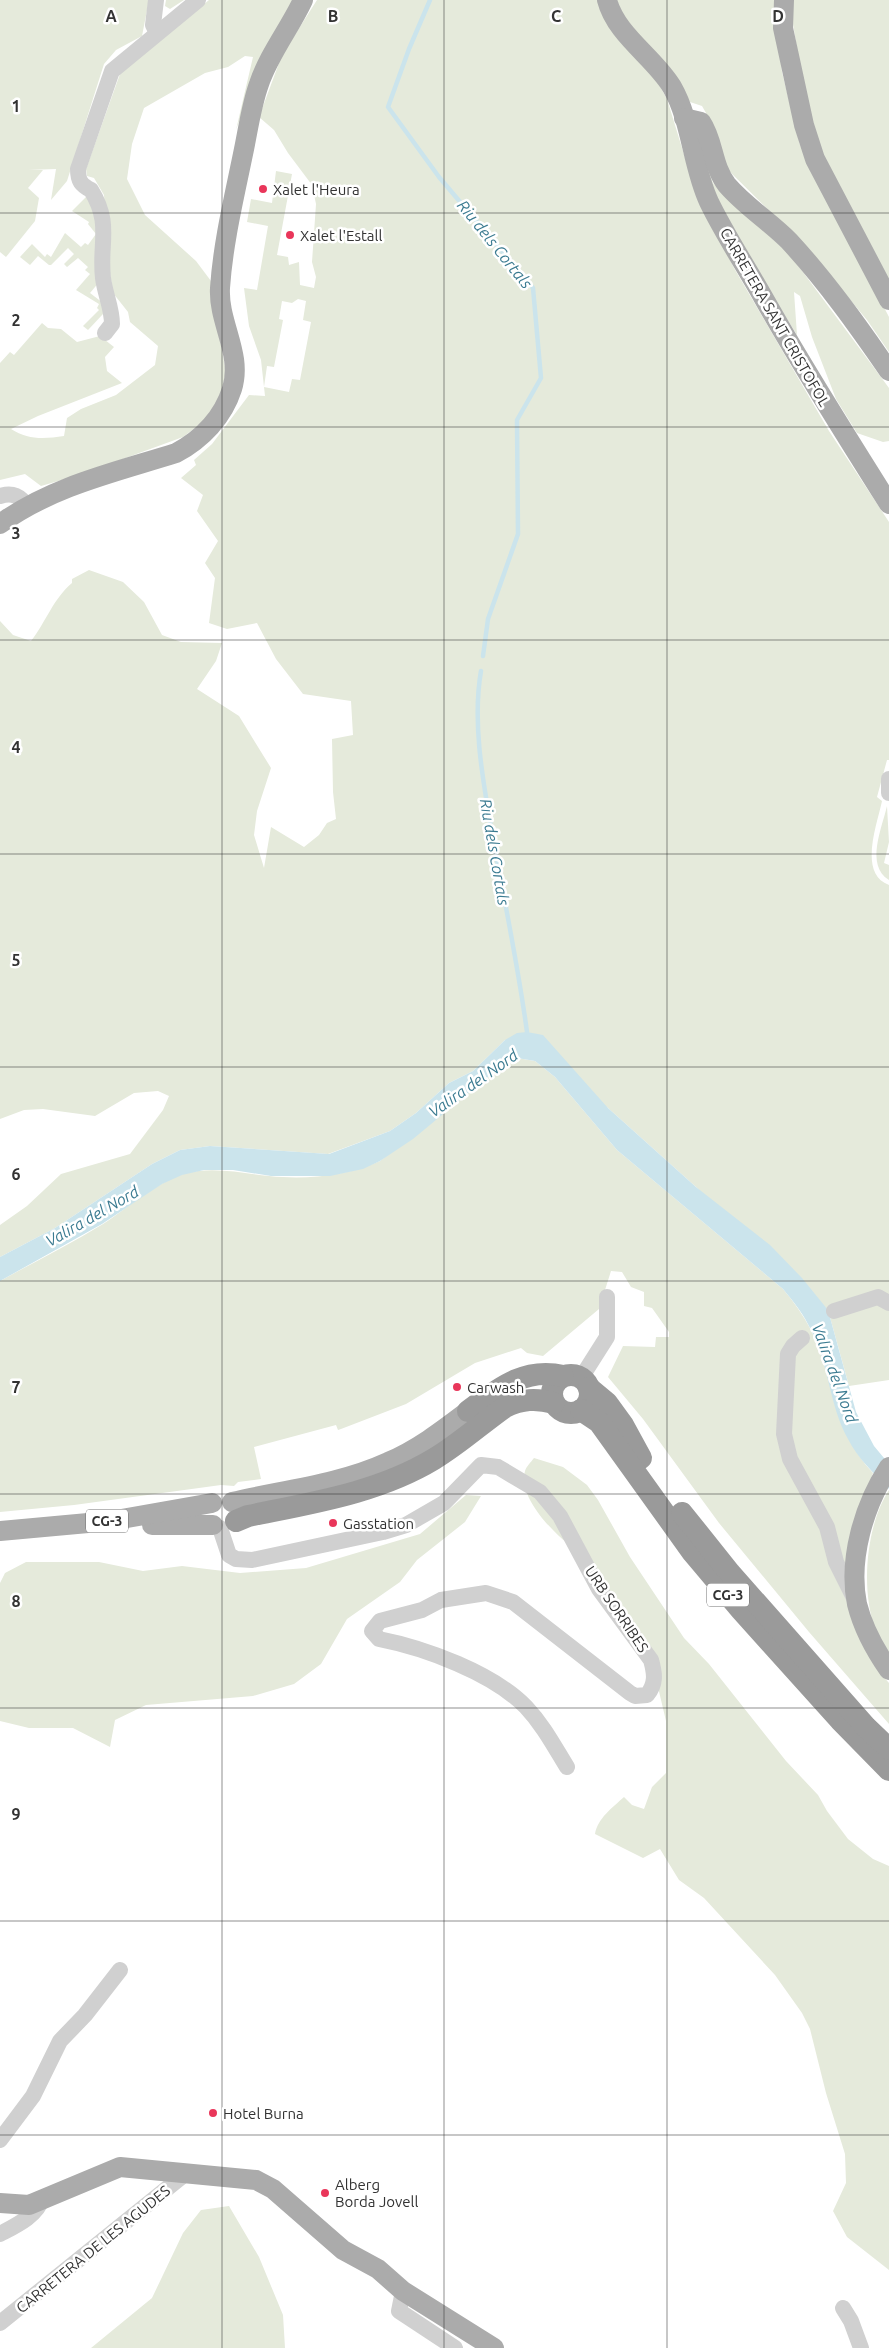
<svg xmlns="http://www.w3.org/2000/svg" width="889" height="2348" viewBox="0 0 889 2348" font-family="Ubuntu,sans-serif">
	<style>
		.green { fill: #e5eadb; fill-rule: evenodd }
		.water { fill: #cbe4ec }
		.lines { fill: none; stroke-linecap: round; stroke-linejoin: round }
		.stream { stroke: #cbe4ec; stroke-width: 4.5 }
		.minor { stroke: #d0d0d0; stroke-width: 16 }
		.major { stroke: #ababab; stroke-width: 20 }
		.highway { stroke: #9a9a9a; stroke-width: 22 }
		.grid { fill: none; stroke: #333; stroke-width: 1; stroke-opacity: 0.55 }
		.poi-dot { fill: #e9365a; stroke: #fff; stroke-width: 2 }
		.labels { text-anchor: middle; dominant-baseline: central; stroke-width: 5; stroke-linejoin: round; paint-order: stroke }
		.shield { fill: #fff; stroke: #707070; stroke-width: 1 }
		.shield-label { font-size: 14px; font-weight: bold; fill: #333 }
		.poi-label { font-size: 15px; fill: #333; stroke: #fff; text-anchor: start }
		.street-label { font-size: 15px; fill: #333; stroke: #fff }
		.water-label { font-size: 16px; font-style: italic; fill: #3b7b91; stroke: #fff }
		.grid-label { font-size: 16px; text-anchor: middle; font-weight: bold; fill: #333; stroke: #fff; stroke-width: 5; stroke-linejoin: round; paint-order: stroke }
	</style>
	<rect width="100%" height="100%" fill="#fff"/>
	<g class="green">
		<path d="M0 0H149L142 36 116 50 104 64 67 181 51 200 56 169 28 170H43L28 188 39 198 35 221 6 257 0 252Z"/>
		<path d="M166 0H184L170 9 165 6Z"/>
		<path d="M209 0H296L249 93 236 130 253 57 245 56 228 67 205 73 144 108 132 144 127 179 145 215 196 261 211 281 213 303 226 372 220 397 204 421 183 437 79 475 41 486 25 474 0 480V363L10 352 14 355 42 323 48 328 61 329 77 342 100 336 114 347 105 357 107 371 122 383 38 416 11 429C28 440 44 439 64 436L67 418 81 409 116 395 155 365 158 346 130 322 128 312 113 293 108 259 104 195 94 178 87 176 86 169 120 74Z"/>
		<path d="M317 0H600L653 74 667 99 694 187 734 268 829 431 889 522V760H887L877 797 882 801C877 825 858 874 889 885V1380L849 1386 828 1310 696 1187 608 1108 505 1040 473 1071 449 1083 416 1113 390 1131 328 1154 210 1146 180 1150 152 1164 55 1228 0 1257V1225L27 1206 61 1174 130 1154 163 1110 169 1096 158 1091 134 1093 95 1116 43 1109 24 1110 0 1119V621L13 635 31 641C46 622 53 599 72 583V579L89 570 123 582 144 602 162 635 181 642 222 643 216 661 197 689 239 716 271 768 257 811 254 835 264 868 271 827 304 847 319 835 327 823 336 819 333 792 332 739 353 735 351 701 303 694 276 659 257 623 227 629 209 623 215 578 205 563 218 541 197 511 203 495 181 478 196 465 194 460 212 444 249 395 265 396 261 360 249 326 244 288 257 290 268 226 247 222 251 199 272 203 276 171 292 174 277 255 288 257 289 265 299 262 300 285 314 288 316 277 312 262 316 204 312 185 288 153 274 130 259 117 282 55ZM298 299 306 301 303 320 311 322 300 380 292 379 289 392 264 387 267 366 274 367 283 320 279 319 282 301 292 303Z"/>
		<path d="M617 0H780L778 32 782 72 800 145 889 317V352L867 320 808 249 725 167C715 147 714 124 702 106L690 102C666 72 629 36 617 0Z"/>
		<path d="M793 0H889V280L818 146 803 85 792 18Z"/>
		<path d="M702 153 713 183 791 256 889 388V441L883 442 857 433 836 399 812 337 800 296 794 292 797 335 741 245 713 193Z"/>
		<path d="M86 197 95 209 100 281 90 293 103 303V314L88 330 83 326 99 310 97 308 99 304 76 290 90 274 85 270 88 267 78 258 67 267 64 264 74 254 68 248 51 265H49L38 256 30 265 20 257 32 244 45 257 47 254 51 257 65 233 81 247 85 243 88 245 96 234 88 224 89 222 72 211Z"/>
		<path d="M887 806 889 842 884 863 889 865V880C865 865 882 828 887 806Z"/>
		<path d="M517 1058 535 1061 555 1077 617 1150 783 1289C794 1302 803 1315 811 1330 835 1380 833 1431 873 1473L854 1524 875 1667 889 1683V1724L809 1632 719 1523 643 1419 608 1377 623 1346 655 1347 656 1337H669V1332L652 1308 644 1306V1292L631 1287 622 1272 611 1271 599 1309 543 1356 527 1353 521 1348 475 1363 406 1404 341 1429 338 1430 336 1425 254 1447 261 1479 238 1482 234 1486 221 1485 74 1505 0 1512V1281C34 1262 69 1245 103 1224 128 1208 154 1184 183 1174 212 1166 240 1173 269 1176 306 1180 347 1176 380 1161L507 1061Z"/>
		<path d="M534 1458 563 1467 587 1485 598 1500 630 1557 684 1638 709 1664 786 1761 818 1795 827 1811 848 1839 873 1859 889 1866V2270L847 2237 833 2211 846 2183 845 2154 826 2093 810 2029 802 2013 775 1975 704 1898 679 1880 660 1849 643 1858 595 1834C598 1818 612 1808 624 1797L632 1805 644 1809 652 1787 666 1773V1721L657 1683 567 1543C550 1529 518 1496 525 1471 526 1467 531 1462 534 1458Z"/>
		<path d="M889 1490V1654C885 1646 879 1639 876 1631 860 1591 866 1525 889 1490Z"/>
		<path d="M466 1495 481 1496 465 1522 417 1560 400 1582 347 1619 321 1664 294 1684 253 1696 146 1705 115 1720 110 1747 73 1728H29L0 1721V1583L5 1573 26 1562H99L143 1571 182 1566 240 1573 306 1568 420 1534Z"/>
		<path d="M229 2206 259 2257 283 2315 285 2348H91L152 2298 183 2233 201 2210Z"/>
	</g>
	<path class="water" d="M527 1032 543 1035 608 1108 696 1187 770 1245 802 1278 828 1310 856 1412 874 1446 889 1464V1489C874 1473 858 1459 848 1439 829 1405 829 1364 811 1330 804 1315 794 1302 783 1289L617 1150 555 1077 535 1061 517 1058 507 1061 413 1139 380 1161 363 1169 330 1176H271L233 1170H204L182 1175 162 1184 102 1224 0 1281V1257L55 1228 152 1164 180 1150 210 1146 329 1154 390 1131 416 1113 449 1083 473 1071 505 1040 517 1033Z"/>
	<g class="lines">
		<g class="stream">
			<path d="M430 0 409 49 388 107 439 177 533 288 541 378 517 420 518 534 488 619 483 656"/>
			<path d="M481 671C472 723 483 781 492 833 504 899 518 965 527 1032"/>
		</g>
		<g class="minor">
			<path d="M156 0 153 25 157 33"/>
			<path d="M105 333 112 324C112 308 105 294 103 278 99 243 112 224 91 190 81 185 78 181 78 169L112 71 198 0"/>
			<path d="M0 496C13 492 20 496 28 507"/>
			<path d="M889 779V793"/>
			<path d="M834 1311 878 1297 889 1303"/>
			<path d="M802 1338 793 1346 788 1354 784 1434 790 1459 827 1527 836 1562 856 1602"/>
			<path d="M581 1378 607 1337V1297"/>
			<path d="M220 1528 229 1555 236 1559 252 1560 383 1532 406 1525 444 1503 481 1465 498 1467 540 1492 560 1516 599 1589 651 1660C655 1674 656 1684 647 1695L635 1696 630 1693 513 1602 486 1593 441 1600 422 1610 380 1621 372 1631 379 1639C425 1648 493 1673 526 1707 543 1725 554 1746 567 1767"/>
			<path d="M0 2140 33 2096 60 2041 85 2015 120 1970"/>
			<path d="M0 2234C15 2226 37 2216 42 2199"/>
			<path d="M403 2291 399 2311 455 2348"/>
			<path d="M843 2308 851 2321 861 2348"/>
			<path d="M0 2323 185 2174"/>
		</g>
		<g class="major">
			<path d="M607 0C616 35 654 57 672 87 692 122 692 166 709 202 725 235 745 265 763 297 803 368 846 436 889 504"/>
			<path d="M784 0 783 28 804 125 815 159 889 300"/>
			<path d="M684 118 701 122C714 141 712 166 727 185 745 206 769 221 789 241 826 281 858 326 889 371"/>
			<path d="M0 524C52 486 116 472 176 453 202 439 223 417 232 389 243 354 218 323 220 288 223 243 234 198 243 154 248 131 251 106 259 84 269 54 290 28 303 0"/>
			<path d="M889 1467C864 1505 848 1559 857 1604 863 1628 875 1650 889 1670"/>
			<path d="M232 1502C284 1490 340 1484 388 1462 417 1450 443 1430 468 1411"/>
			<path d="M152 1525H213"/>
			<path d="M0 1531 110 1521 212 1503"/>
			<path d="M0 2203 29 2205 120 2167 256 2180 273 2189 343 2250 378 2269 403 2291 494 2348"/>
		</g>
		<g class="highway">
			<circle cx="571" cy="1394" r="19"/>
			<path d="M589 1388 607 1403 623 1425 641 1458"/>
			<path d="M581 1410 599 1422 693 1553 741 1610 840 1720 889 1770"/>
			<path d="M468 1411C498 1389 524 1367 563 1376"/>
			<path d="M682 1513 730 1573 866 1727 889 1749"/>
			<path d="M236 1521 248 1516C311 1503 378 1493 434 1459 459 1444 481 1424 505 1407 522 1399 536 1398 554 1403"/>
		</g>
	</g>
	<path class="grid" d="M222 0V2348M444 0V2348M667 0V2348M0 213H889M0 427H889M0 640H889M0 854H889M0 1067H889M0 1281H889M0 1494H889M0 1708H889M0 1921H889M0 2135H889"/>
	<g class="poi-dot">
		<circle cx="263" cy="189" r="5"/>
		<circle cx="290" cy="235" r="5"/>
		<circle cx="457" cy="1387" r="5"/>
		<circle cx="333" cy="1523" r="5"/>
		<circle cx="213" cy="2113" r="5"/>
		<circle cx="325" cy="2193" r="5"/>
	</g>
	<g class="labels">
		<g class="shield">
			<rect x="86" y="1509.5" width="42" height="23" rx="4"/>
			<rect x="707" y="1583.5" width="42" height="23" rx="4"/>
		</g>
		<g class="shield-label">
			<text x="107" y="1521">CG-3</text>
			<text x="728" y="1595">CG-3</text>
		</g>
		<g class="poi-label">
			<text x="273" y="189">Xalet l'Heura</text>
			<text x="300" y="235">Xalet l'Estall</text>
			<text x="467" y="1387">Carwash</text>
			<text x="343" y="1523">Gasstation</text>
			<text x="223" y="2113">Hotel Burna</text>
			<text x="335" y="2184">Alberg<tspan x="335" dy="17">Borda Jovell</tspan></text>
		</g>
		<g class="street-label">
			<text transform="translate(775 317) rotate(60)">CARRETERA SANT CRISTOFOL</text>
			<text transform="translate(617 1609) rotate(56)">URB SORRIBES</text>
			<text transform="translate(93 2249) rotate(-39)">CARRETERA DE LES AGUDES</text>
		</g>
		<g class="water-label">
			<text transform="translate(495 244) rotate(51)">Riu dels Cortals</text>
			<text transform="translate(495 852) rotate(80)">Riu dels Cortals</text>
			<text transform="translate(473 1083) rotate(-35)">Valira del Nord</text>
			<text transform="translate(92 1216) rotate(-30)">Valira del Nord</text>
			<text transform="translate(835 1373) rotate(70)">Valira del Nord</text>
		</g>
	</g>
	<g class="grid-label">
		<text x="111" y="22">A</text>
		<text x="333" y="22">B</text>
		<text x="556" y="22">C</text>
		<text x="778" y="22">D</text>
		<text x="16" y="112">1</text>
		<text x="16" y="326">2</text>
		<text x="16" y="539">3</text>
		<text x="16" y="753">4</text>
		<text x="16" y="966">5</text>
		<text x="16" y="1180">6</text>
		<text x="16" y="1393">7</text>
		<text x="16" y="1607">8</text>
		<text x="16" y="1820">9</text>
	</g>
</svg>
